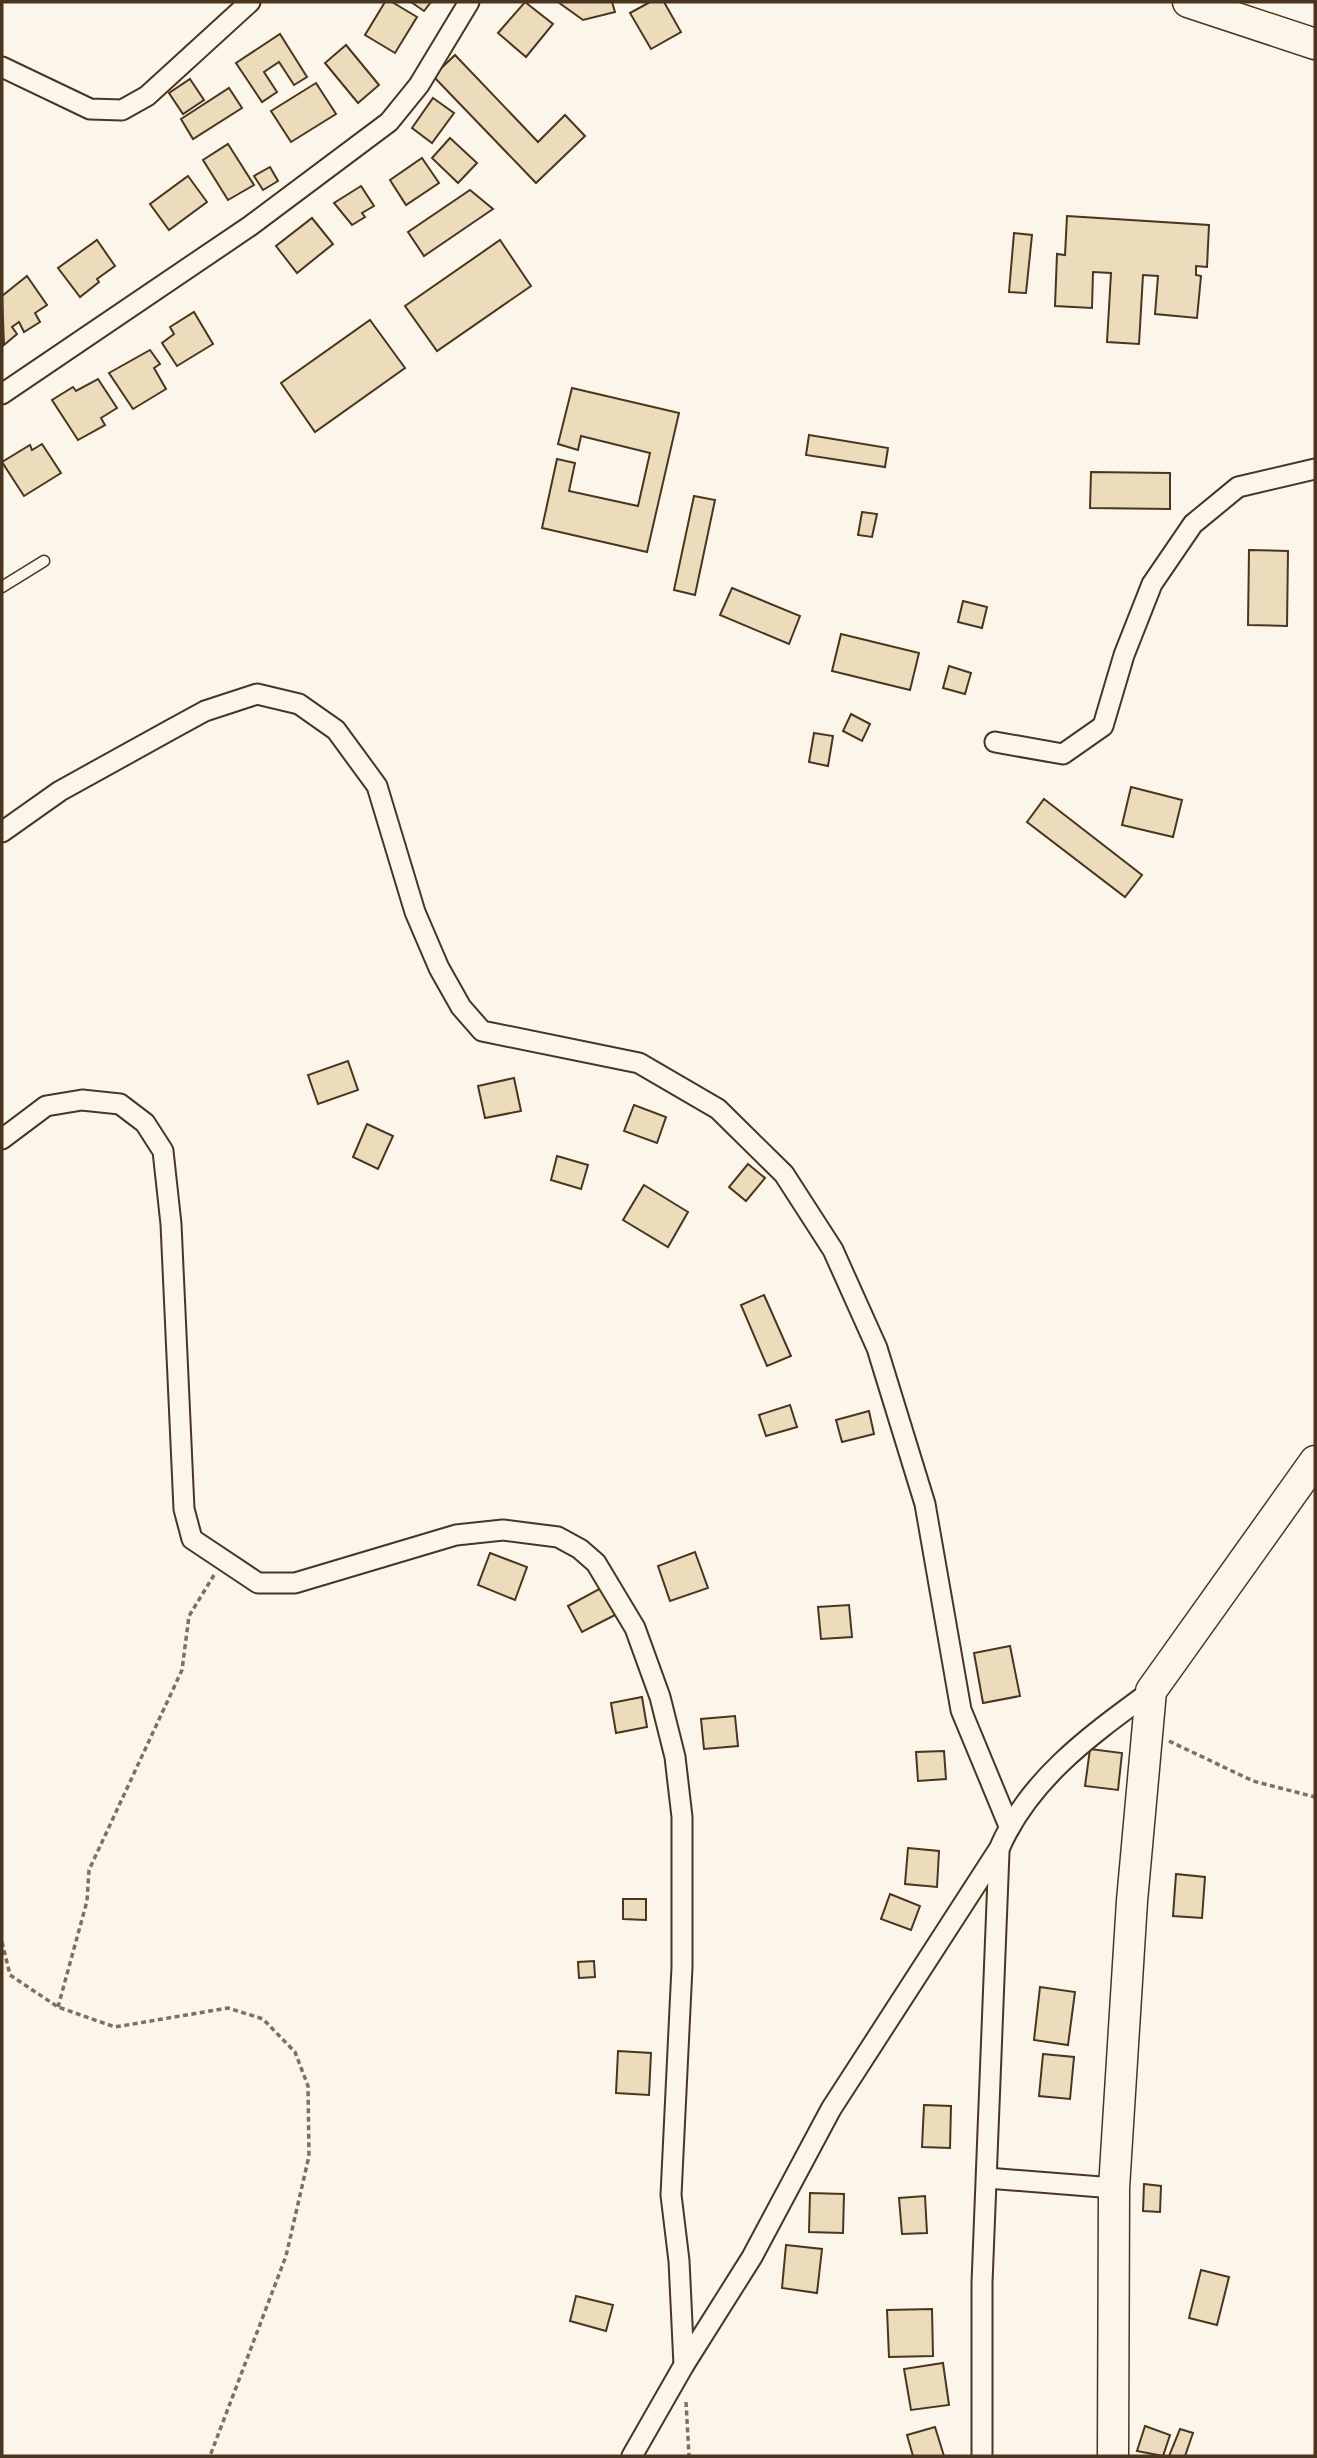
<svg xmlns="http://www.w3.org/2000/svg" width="1317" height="2458" viewBox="0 0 1317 2458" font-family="'Space Grotesk',sans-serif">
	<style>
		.building { fill: #ecdcbc; stroke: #4a3520; stroke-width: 2 }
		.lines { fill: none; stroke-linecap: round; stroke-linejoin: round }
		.service-casing { stroke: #4a3520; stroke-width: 13 }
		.minor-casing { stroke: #4a3520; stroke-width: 23 }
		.primary-casing { stroke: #4a3520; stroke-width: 33 }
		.path { stroke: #7f6f5c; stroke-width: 3.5; stroke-dasharray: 5 3.5; stroke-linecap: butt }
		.service { stroke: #fbf6e9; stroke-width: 10 }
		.minor { stroke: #fbf6e9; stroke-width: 19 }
		.primary { stroke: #fbf6e9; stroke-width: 30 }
	</style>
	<rect width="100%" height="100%" fill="#fbf6e9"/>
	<g class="building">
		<path d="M385 2H392L417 17 395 53 365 35Z"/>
		<path d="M411 2H431L424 11Z"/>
		<path d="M525 2 553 24 526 57 498 33Z"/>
		<path d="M558 2H612L615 12 583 20Z"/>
		<path d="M650 2H664L681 32 651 49 630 13Z"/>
		<path d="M280 34 307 77 294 85 279 62 264 72 277 92 262 102 236 63Z"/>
		<path d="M346 45 379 85 358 103 325 63Z"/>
		<path d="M455 55 538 142 565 115 585 136 536 183 433 76Z"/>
		<path d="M190 79 204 100 183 114 169 93Z"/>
		<path d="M316 83 336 114 291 142 271 111Z"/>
		<path d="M229 88 242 108 193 139 181 119Z"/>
		<path d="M433 98 454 113 432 143 412 128Z"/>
		<path d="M450 138 477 163 458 183 432 158Z"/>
		<path d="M228 144 254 185 228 200 203 160Z"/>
		<path d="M422 158 439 183 406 205 390 180Z"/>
		<path d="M270 167 278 181 263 190 254 176Z"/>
		<path d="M188 176 207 202 169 230 150 204Z"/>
		<path d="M361 186 374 206 362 213 365 217 352 225 334 203Z"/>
		<path d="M470 190 493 209 424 256 408 232Z"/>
		<path d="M1067 216 1209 225 1207 267 1196 266V275L1201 276 1197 318 1155 314 1158 276 1143 275 1139 344 1107 342 1111 273 1093 272 1092 308 1055 306 1057 254 1065 255Z"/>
		<path d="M312 218 333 244 297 273 276 246Z"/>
		<path d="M1014 233 1032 235 1026 293 1009 292Z"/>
		<path d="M97 240 115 266 97 279 99 282 80 297 58 268Z"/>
		<path d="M500 240 531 286 437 351 405 306Z"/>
		<path d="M27 276 47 305 35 313 40 322 24 332 19 322 12 327 17 334 4 345 2 296Z"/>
		<path d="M194 312 213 344 177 366 162 343 174 334 170 327Z"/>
		<path d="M370 320 405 368 315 432 281 383Z"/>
		<path d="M150 350 160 364 154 368 166 389 133 409 109 373Z"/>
		<path d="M98 379 117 408 101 418 105 425 78 440 52 400 73 387 76 391Z"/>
		<path d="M572 388 679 413 647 552 542 528 557 459 575 463 569 491 638 506 650 453 581 436 578 450 558 444Z"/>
		<path d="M809 435 888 448 885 467 806 455Z"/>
		<path d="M42 444 61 473 24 496 2 462 30 445 32 450Z"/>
		<path d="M1091 472 1170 473V509L1090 508Z"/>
		<path d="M694 496 715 500 695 595 674 590Z"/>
		<path d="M862 512 877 514 872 537 858 535Z"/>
		<path d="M1249 550 1288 551 1287 626 1248 625Z"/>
		<path d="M732 588 800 616 789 644 720 615Z"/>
		<path d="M963 601 987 607 982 628 958 622Z"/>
		<path d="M841 634 919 653 910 690 832 671Z"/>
		<path d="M949 666 971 673 965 694 943 688Z"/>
		<path d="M851 714 870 724 862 741 843 731Z"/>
		<path d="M814 733 833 736 828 766 809 762Z"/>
		<path d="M1131 787 1182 800 1173 837 1122 825Z"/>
		<path d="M1044 799 1142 875 1125 897 1027 822Z"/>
		<path d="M348 1061 358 1090 318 1104 308 1075Z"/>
		<path d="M514 1078 521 1111 485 1118 478 1086Z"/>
		<path d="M634 1105 666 1117 657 1143 624 1131Z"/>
		<path d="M367 1124 393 1136 378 1169 353 1157Z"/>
		<path d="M557 1156 588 1165 581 1189 551 1180Z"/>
		<path d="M748 1164 765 1178 746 1201 729 1187Z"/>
		<path d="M644 1185 688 1212 668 1247 623 1220Z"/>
		<path d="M764 1295 791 1356 767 1366 741 1305Z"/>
		<path d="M790 1405 797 1427 766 1436 759 1415Z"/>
		<path d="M869 1411 874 1434 842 1442 836 1420Z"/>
		<path d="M695 1552 708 1588 670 1601 658 1566Z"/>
		<path d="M490 1553 527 1567 515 1600 478 1585Z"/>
		<path d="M601 1588 615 1615 582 1632 568 1606Z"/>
		<path d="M849 1605 852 1637 821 1639 818 1607Z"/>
		<path d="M1010 1646 1020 1696 983 1703 974 1653Z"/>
		<path d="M642 1697 647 1727 616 1733 611 1703Z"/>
		<path d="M735 1716 738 1746 704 1749 701 1719Z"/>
		<path d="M1090 1749 1122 1753 1118 1790 1085 1786Z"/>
		<path d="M944 1751 946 1779 918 1781 916 1752Z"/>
		<path d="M908 1848 939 1851 937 1887 905 1884Z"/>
		<path d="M1176 1874 1205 1877 1202 1918 1173 1916Z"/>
		<path d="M890 1894 920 1906 911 1930 881 1919Z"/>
		<path d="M623 1899H646V1920L623 1919Z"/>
		<path d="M594 1961 595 1977 579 1978 578 1962Z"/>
		<path d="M1040 1987 1075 1992 1068 2045 1034 2040Z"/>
		<path d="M618 2051 651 2053 649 2095 616 2093Z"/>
		<path d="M1043 2054 1074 2057 1070 2099 1039 2096Z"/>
		<path d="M924 2105 951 2106 950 2148 922 2147Z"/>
		<path d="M1144 2184 1161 2186 1160 2212 1143 2211Z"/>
		<path d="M810 2193 844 2194 843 2233 809 2232Z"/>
		<path d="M925 2196 927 2233 902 2234 899 2198Z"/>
		<path d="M786 2245 822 2249 817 2293 782 2288Z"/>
		<path d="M1201 2270 1229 2277 1217 2325 1189 2318Z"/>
		<path d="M576 2296 613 2305 606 2331 570 2321Z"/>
		<path d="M932 2309 933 2356 889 2357 887 2310Z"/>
		<path d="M943 2363 949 2405 911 2410 904 2369Z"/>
		<path d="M1145 2426 1170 2435 1163 2456 1137 2451Z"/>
		<path d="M935 2427 944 2456H913L907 2435Z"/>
		<path d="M1180 2429 1193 2433 1185 2456H1169Z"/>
	</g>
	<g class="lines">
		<g class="service-casing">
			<path id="service" d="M2 587 44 561"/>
		</g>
		<g class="minor-casing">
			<g id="minor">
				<path d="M2 67 90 109 122 110 147 96 250 2"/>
				<path d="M2 394 250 226 389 122 419 85 469 2"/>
				<path d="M995 742 1063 754 1103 726 1124 655 1152 584 1193 524 1238 487 1315 469"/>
				<path d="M2 832 60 791 172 729 205 711 257 694 299 704 336 730 377 786 415 912 439 968 461 1007 482 1031 639 1063 718 1109 784 1174 833 1250 877 1348 925 1504 961 1710 1009 1826"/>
				<path d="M2 1139 46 1106 82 1100 120 1104 145 1123 163 1151 171 1224 184 1509 192 1539 258 1583H295L456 1535 503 1530 558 1537 580 1549 596 1563 635 1628 660 1697 675 1757 682 1817V1967L671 2195 679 2261 684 2365"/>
				<path d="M987 2178 1114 2188"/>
				<path d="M632 2456 684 2365 752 2257 831 2109 999 1849C1029 1779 1091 1735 1151 1691"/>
				<path d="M982 2456V2283L999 1852"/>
			</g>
		</g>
		<g class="primary-casing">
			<g id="primary">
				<path d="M1188 2 1315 44"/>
				<path d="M1113 2456 1114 2188 1132 1901 1151 1691 1315 1461"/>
			</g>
		</g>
		<g class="path">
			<path d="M1169 1741 1253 1781 1315 1797"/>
			<path d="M2 1942 10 1975 58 2007 115 2027 228 2008 263 2019 295 2052 308 2086 309 2156 286 2256 210 2456"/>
			<path d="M58 2007 87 1901 89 1870 182 1670 189 1616 214 1575"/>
			<path d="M686 2402 689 2456"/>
		</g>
		<use href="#service" class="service"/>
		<use href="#minor" class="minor"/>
		<use href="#primary" class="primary"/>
	</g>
	<rect width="1317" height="2458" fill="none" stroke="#4a3520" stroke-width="7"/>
</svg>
